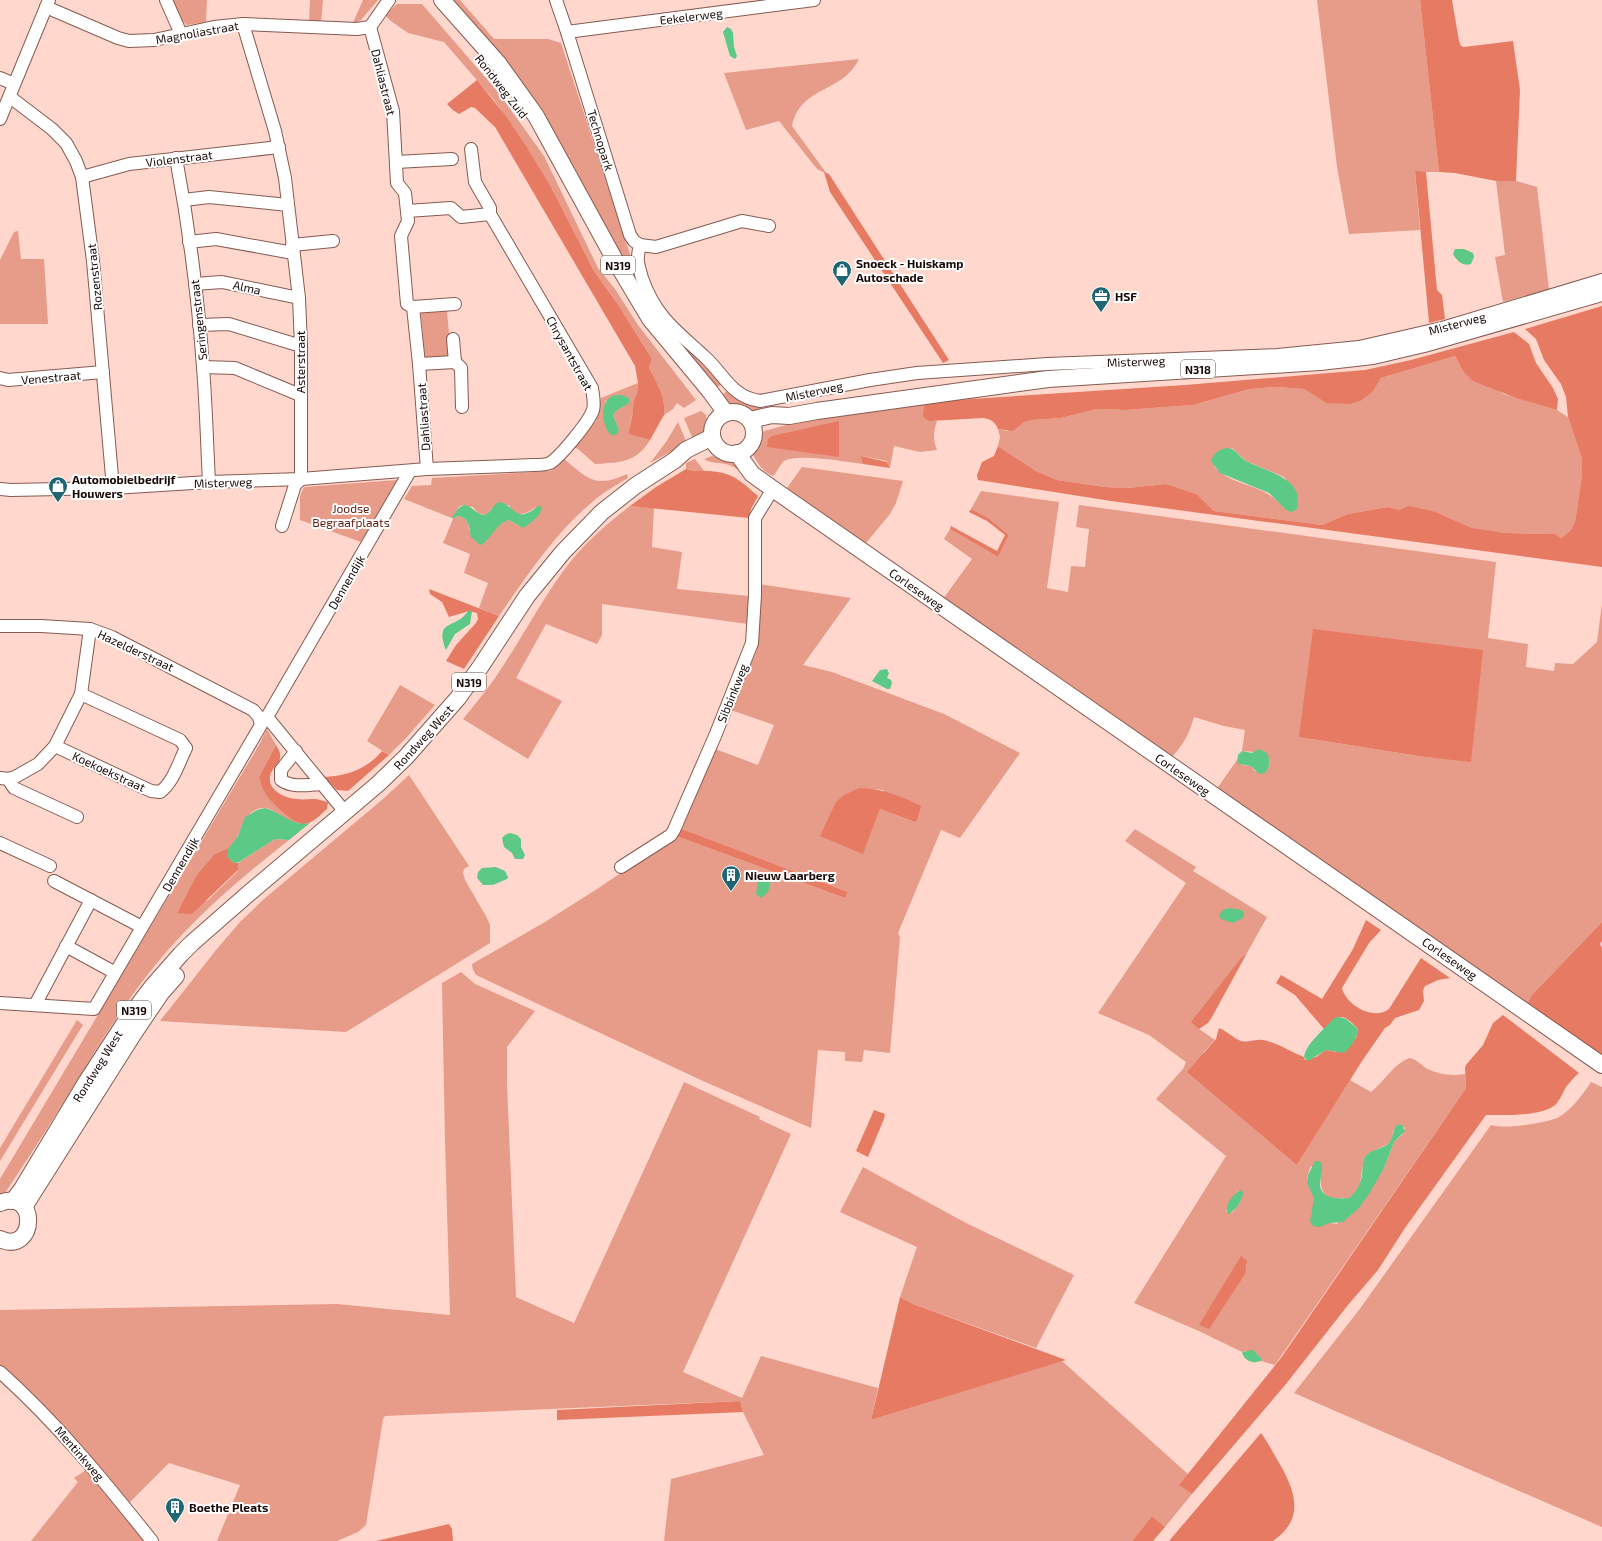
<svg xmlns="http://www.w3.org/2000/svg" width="1602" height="1541" viewBox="0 0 1602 1541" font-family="'Exo 2',sans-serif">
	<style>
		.green { fill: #e79b89; fill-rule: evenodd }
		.forest { fill: #e77a62 }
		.water { fill: #5dc986 }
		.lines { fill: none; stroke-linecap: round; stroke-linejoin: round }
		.minor-casing { stroke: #855b51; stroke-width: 14 }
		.major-casing { stroke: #855b51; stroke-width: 18 }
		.minor { stroke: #fff; stroke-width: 12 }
		.major { stroke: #fff; stroke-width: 16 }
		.labels { text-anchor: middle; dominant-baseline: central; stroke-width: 4; stroke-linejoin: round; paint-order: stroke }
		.shield { fill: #fff; stroke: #5d5351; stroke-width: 1 }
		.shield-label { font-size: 11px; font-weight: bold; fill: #180906 }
		.street-label { font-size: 12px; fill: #180906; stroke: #fff }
		.poi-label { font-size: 12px; font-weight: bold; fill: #180906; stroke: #fff; text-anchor: start }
		.park-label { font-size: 12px; fill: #601c0d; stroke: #fff }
	</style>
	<rect width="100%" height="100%" fill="#ffd7cd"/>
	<g class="green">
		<path d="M172 0H207L206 22 186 25 181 19Z"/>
		<path d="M310 0H323L321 23 309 22Z"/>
		<path d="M363 0H378L361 20 352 25Z"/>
		<path d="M447 0H460L494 39H548L561 43 642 291 620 253Z"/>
		<path d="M1317 0H1420L1439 172H1415L1420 230 1349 234 1337 167Z"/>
		<path d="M397 4H422L498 92 544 156 598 268 615 289 638 325 696 400 684 408 677 403 673 409 664 415C666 396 657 384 649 367L652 359 617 303 594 271 550 185 527 147 494 100 444 42 408 33 391 21 385 15Z"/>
		<path d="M859 59C842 94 801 85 792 126L827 174 817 169 779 121 746 130 724 73Z"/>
		<path d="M1496 181H1516L1537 187 1549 289 1503 302 1495 257 1505 255Z"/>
		<path d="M18 231 21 259H44L48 324H0V260L14 232Z"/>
		<path d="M447 311 451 357 425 359 421 313Z"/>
		<path d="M676 339 697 356 722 384 715 389Z"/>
		<path d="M1455 356 1463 371 1504 394 1557 410 1568 417 1582 459V475L1575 522 1570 531 1563 538 1554 534 1505 533 1480 530 1472 528 1436 512 1400 510 1388 507 1348 514 1322 525 1214 511 1195 494 1166 484 1127 488 1105 487 1057 480 1036 471 998 446 1000 437 998 429 1007 431 1024 422 1033 420 1061 418 1097 409 1126 410 1193 405 1250 389 1277 387 1304 389 1326 403 1374 390 1381 378ZM1232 448 1246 461 1284 477 1297 494 1298 504 1284 508C1262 481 1232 488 1214 466Z"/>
		<path d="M638 383C637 400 631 417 628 434L650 440C635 464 620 462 595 464L578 449 573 447 596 421 601 398ZM621 395 624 406 616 411 613 415 619 430 605 402 612 396Z"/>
		<path d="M728 390C742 400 752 408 770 408L750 414 743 409 732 407 721 396Z"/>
		<path d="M977 392 980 398 940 401 930 421H937C933 432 933 440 937 450L920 452 894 446 890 468 887 461 862 456 863 464C847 462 797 453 784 461 780 464 778 471 773 476 763 472 756 462 752 452L757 439 764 431 802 421Z"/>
		<path d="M701 411 706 415C709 427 703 434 694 442L684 418Z"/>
		<path d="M678 422 687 443 650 463 666 442Z"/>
		<path d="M712 456 732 461 750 479C744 474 737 468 729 465 721 462 711 464 704 459Z"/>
		<path d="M563 458C574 467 588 482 603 481 611 481 620 477 627 474L628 478C618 484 607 490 597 498 557 530 528 574 499 616L479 608 488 583 464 573 470 554 443 543 453 519 457 516C466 518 469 521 469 530L486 542C491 533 498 523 509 520L519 526 538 506C528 512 516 521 509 505L492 508 488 513 485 515 478 513 473 507 462 505 459 507 452 518 404 499 412 486 431 485 432 478 551 471Z"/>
		<path d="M695 459 705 472 686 469V463Z"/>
		<path d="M802 467 903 481 896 503 890 514 866 543 787 488Z"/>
		<path d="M397 480 361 542 300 520V496L304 487Z"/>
		<path d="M981 491 1059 502 1047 588 1068 592 1071 566 1085 567 1089 529 1076 527 1079 505 1496 562 1488 638 1528 644 1526 667 1554 671 1555 663 1573 664 1597 642 1602 604V922L1531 996 1527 1005 1216 790 1237 760 1242 765 1251 766 1255 771 1265 773C1270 768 1270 764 1269 758L1254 752 1242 751 1245 730 1224 726 1194 717C1189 735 1183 745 1171 758L943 599 972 559 944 539 950 529 998 557 1009 535 987 517 971 509ZM1299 737 1471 761 1425 757Z"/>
		<path d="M630 506 654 508 652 547 682 552 677 589 749 596 748 624 602 604V635L597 644 546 624 516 678 562 701 528 759 463 719C477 702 491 685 503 666 526 631 545 594 571 561 587 541 609 522 630 506Z"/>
		<path d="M758 584 851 598 803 665 832 672 944 714 1020 753 960 838 941 830 898 933 900 937 890 1053 864 1050 862 1062 845 1061V1052L818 1050 811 1128 703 1081 476 975 473 970 472 964 545 922 597 889 676 836 845 898 848 892 682 829 715 749 758 765 774 725 731 710 757 650ZM859 788 883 790 915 822 880 809 863 853Z"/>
		<path d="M400 685 435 705 407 737 389 755 367 741Z"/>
		<path d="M267 729 276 745 259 777C267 799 282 812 301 824 296 822 290 822 286 819 279 816 273 808 264 808 241 809 243 835 230 847 226 851 220 851 216 854 209 858 182 904 177 913L208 900 238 871V863L275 839 289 840C246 874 204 909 168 950 130 993 100 1043 70 1092 48 1127 26 1162 3 1196L0 1197V1179L259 745Z"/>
		<path d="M409 775 469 866 464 869 463 873 465 880 487 918 490 925V943L346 1032 160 1021 216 950 240 922 264 899 383 799Z"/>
		<path d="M1135 829 1196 867 1193 871 1267 917 1247 953 1242 957 1199 1029 1215 1040 1203 1053 1297 1165 1350 1080 1371 1092C1384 1082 1394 1063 1410 1058 1417 1060 1420 1064 1426 1068 1439 1075 1451 1076 1465 1074L1466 1088 1275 1365 1261 1361C1260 1352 1249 1349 1242 1352L1201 1332 1134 1303 1226 1156 1156 1099 1183 1069 1186 1062 1149 1035 1098 1013 1186 883 1125 841ZM1398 1124 1405 1128 1402 1135 1394 1142 1384 1168 1337 1224 1330 1223 1311 1214C1313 1209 1315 1203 1314 1197 1310 1181 1303 1185 1311 1166L1321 1178C1319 1198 1333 1200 1349 1198L1355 1193 1360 1184 1364 1158 1369 1153 1388 1144 1392 1139 1393 1131ZM1238 1191 1241 1201 1233 1212 1227 1213 1226 1211 1230 1201ZM1242 1257 1247 1265 1200 1324Z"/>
		<path d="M461 972 475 984 535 1011 507 1047V1084L516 1297 574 1323 684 1082 760 1117 759 1119 791 1134 683 1372 742 1398 761 1356 878 1388 871 1420 1062 1361 1188 1474 1180 1485 1192 1494 1165 1527 1152 1516 1132 1541H664L671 1479 764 1455 743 1412 740 1401 385 1416 383 1419 366 1525 358 1532 337 1541H217L240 1485 169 1463 128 1504 0 1367V1310L337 1304 450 1315 445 1140 442 983Z"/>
		<path d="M77 1020 83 1025 81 1028 0 1161V1148Z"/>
		<path d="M1591 1082 1602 1087V1527L1294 1393 1359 1310 1491 1125C1502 1128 1515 1126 1526 1125 1536 1123 1547 1122 1557 1118 1571 1111 1583 1094 1591 1082Z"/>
		<path d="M863 1167 966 1223 1074 1275 1036 1348 913 1304 900 1297 917 1247 840 1212Z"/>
		<path d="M86 1470 146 1541H31L78 1482 74 1478Z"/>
	</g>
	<g class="forest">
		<path d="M1420 0H1452L1459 41 1461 46 1464 47 1513 41 1520 90 1516 181H1496L1455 173 1439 172Z"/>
		<path d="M477 80 505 115 527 147 550 185 594 271 617 303 652 359 649 367C657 384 666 396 664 415L650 440 628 434 632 417 634 401 637 393 638 383 635 366 495 127 475 108 471 107 459 114 453 110 447 104Z"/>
		<path d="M1415 171 1426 172 1437 290 1442 295 1445 319 1429 323Z"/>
		<path d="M824 172 829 174 949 360 943 363 830 192Z"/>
		<path d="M1602 306V567L1111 501 978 480 977 475 982 462 994 456 998 446 1036 471 1057 480 1105 487 1127 488 1166 484 1196 494 1214 511 1322 525 1348 514 1388 507 1400 510 1409 506 1436 512 1472 528 1505 533 1555 534 1562 538 1570 531 1575 522 1582 475V459L1568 417 1566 397 1561 384 1544 360 1536 339 1525 329Z"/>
		<path d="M1514 332 1529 344 1536 363 1553 388 1558 399 1557 410 1516 398 1473 381 1463 371 1455 356 1381 378 1374 390 1367 396 1360 401 1349 404 1326 403 1304 389 1277 387 1250 389 1193 405 1126 410 1097 409 1061 418 1033 420 1024 422 1013 431 998 429C995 422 991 419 983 418L930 421 924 418 923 414 925 404 940 401 1185 385 1365 370 1411 360Z"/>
		<path d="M839 421V457L767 447 768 439 772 436Z"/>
		<path d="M861 456 887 462 890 468 863 464Z"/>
		<path d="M686 469C697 472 707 470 718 472 735 474 746 486 758 496L751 509 749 518 630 506 656 487Z"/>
		<path d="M971 509 987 517 1009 535 998 557 950 529 951 526 997 551 1005 535 987 521 969 512Z"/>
		<path d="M429 589 499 616 464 669 446 661 456 645 476 623 478 619 477 613 469 611 449 617 442 602 430 594Z"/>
		<path d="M1313 629 1483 650 1471 762 1425 757 1299 737Z"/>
		<path d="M276 745C289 765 268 764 270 781 271 792 288 799 297 799 303 800 309 799 316 799 320 800 324 801 328 802L327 809C320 815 312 824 304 824 295 825 273 804 268 797 263 791 261 783 259 777Z"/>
		<path d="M382 751 389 755 348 791 337 790 324 777C347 776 367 769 382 751Z"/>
		<path d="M859 788C882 788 900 796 921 806L917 820 915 822 880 809 863 854 820 836 836 802 844 795Z"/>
		<path d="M682 829 848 892 845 898 676 836Z"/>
		<path d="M229 848V859L235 863H238V870L192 914 177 913 197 875 215 854Z"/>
		<path d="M1366 920 1381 930 1369 943 1342 988C1346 1005 1373 1021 1389 1009L1421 958 1450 978 1438 980 1425 986 1423 991 1424 1001 1419 1010 1395 1018 1390 1025 1385 1028 1362 1061 1297 1165 1187 1072 1216 1039 1219 1028C1227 1031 1233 1038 1241 1041 1249 1043 1255 1039 1263 1040 1276 1042 1291 1052 1304 1057L1305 1060 1316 1057 1326 1050 1337 1052 1356 1038 1358 1029C1343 1013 1339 1013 1324 1029L1295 995 1276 983 1281 975 1322 999 1353 949Z"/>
		<path d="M1602 922V941L1600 944 1602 948V1057L1527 1005 1531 996Z"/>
		<path d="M1247 953 1212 1017 1208 1023 1199 1029 1191 1022 1242 957Z"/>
		<path d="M1503 1015 1579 1073C1574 1077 1570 1082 1566 1087 1563 1092 1561 1098 1557 1103 1545 1117 1503 1115 1486 1115L1405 1228 1378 1270 1348 1305 1286 1384 1192 1494 1179 1485 1281 1358 1466 1088 1465 1068 1466 1065 1483 1045 1493 1023Z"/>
		<path d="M874 1110 885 1114 884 1119 868 1157 856 1151Z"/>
		<path d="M1241 1256 1247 1261 1245 1274 1209 1329 1199 1325Z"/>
		<path d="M900 1297 913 1304 1066 1360 871 1420Z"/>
		<path d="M740 1401 743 1412 557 1420V1410Z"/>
		<path d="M1261 1433C1269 1444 1275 1456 1282 1468 1297 1496 1303 1520 1273 1541H1169Z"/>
		<path d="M1152 1516 1165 1527 1153 1541H1132Z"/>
		<path d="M449 1524 452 1529 453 1541H376Z"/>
	</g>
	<g class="water">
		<path d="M727 27 731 29 733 33 734 47 737 56 735 59 730 56 723 32Z"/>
		<path d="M1455 249H1464L1473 253 1474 257 1471 264C1463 267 1456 260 1453 254Z"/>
		<path d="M621 395 629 398V403L616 411 613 415 619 430C617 434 615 436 611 435 602 426 599 403 612 396 614 395 619 395 621 395Z"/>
		<path d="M1226 448C1236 448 1238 456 1246 461 1266 472 1305 477 1297 509L1292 512 1286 510 1269 493 1220 473 1211 461C1214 453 1218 450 1226 448Z"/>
		<path d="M499 502C510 502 515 519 527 513 531 512 535 508 538 506L542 507C541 517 530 523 523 528L509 520C494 524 490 543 480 545L471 537C469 527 470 518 457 516L453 519 452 518C467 491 470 514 485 515 491 512 493 505 499 502Z"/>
		<path d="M468 611H472L470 624 455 634 446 650C434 618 456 630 468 611Z"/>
		<path d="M887 669 889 673 887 678 891 680 892 683 890 689H887L872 681 880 670Z"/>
		<path d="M1259 749 1267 753C1270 760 1271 767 1265 773L1259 774 1251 766 1239 764 1237 761 1238 755 1242 751 1252 753Z"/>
		<path d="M265 808C281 812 292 827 310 823L289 840 275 839 239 862 235 863 229 859 227 855 228 849 238 836 245 817 257 810Z"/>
		<path d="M510 833 517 835 521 839V847L525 855 523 859H515L512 853 504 847 502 838 505 835Z"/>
		<path d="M496 867 505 871 508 877 507 879 493 885H483L477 878 478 872 482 868Z"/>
		<path d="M759 877 771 881 768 892 761 898 756 894Z"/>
		<path d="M1229 908 1242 910 1244 913 1243 918 1233 923 1221 919 1219 915 1223 910Z"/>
		<path d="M1340 1017 1346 1019 1358 1029C1356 1040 1352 1046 1344 1053L1326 1050 1308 1061 1304 1057C1306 1043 1325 1029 1334 1018Z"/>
		<path d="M1398 1124 1402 1125 1405 1131 1394 1142 1384 1168 1369 1194 1358 1209 1343 1222 1330 1223 1319 1227 1313 1226 1310 1221 1314 1198 1307 1183 1308 1175 1315 1161H1319L1322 1164C1323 1171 1320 1178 1320 1186 1322 1199 1339 1199 1349 1198 1356 1192 1361 1184 1362 1175 1363 1169 1362 1164 1364 1159 1368 1149 1382 1150 1389 1143 1394 1137 1392 1129 1398 1124Z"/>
		<path d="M1241 1190 1243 1192C1243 1201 1236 1209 1229 1214L1227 1213C1225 1204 1233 1194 1241 1190Z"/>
		<path d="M1253 1350 1261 1358V1361C1253 1364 1244 1361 1242 1352Z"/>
	</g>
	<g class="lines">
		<g class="minor-casing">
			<g id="minor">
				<path d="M166 0 181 34"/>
				<path d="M556 0 567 32 630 235 634 241 640 245 656 247 742 221 769 226"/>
				<path d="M46 7 118 38 129 41 154 40 214 27 243 24 357 29 370 27 389 0"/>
				<path d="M243 24 275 131 285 178 299 298 301 346V479L295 485 282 526"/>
				<path d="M370 27 393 111 397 183 405 193 408 221 401 236 407 304 413 307 419 364 427 469"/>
				<path d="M567 32 814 0"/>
				<path d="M0 78 14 84"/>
				<path d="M10 97 52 129 66 143 76 161 82 177 93 261 113 488"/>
				<path d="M0 119 49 0"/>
				<path d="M471 149 475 182 490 208V214"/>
				<path d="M176 158C189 227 198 297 203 367 206 405 207 444 209 482"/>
				<path d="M396 162 452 159"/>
				<path d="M82 177 129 164 279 147"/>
				<path d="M184 200 209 197 288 205"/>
				<path d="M189 242 216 239 293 253"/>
				<path d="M292 245 333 241"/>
				<path d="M640 245C636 261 638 263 642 278 656 318 677 331 706 358 725 376 732 397 760 401L870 380 917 373 1047 364 1278 355 1359 347 1442 328 1602 280"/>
				<path d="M195 284 222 282 299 298"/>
				<path d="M413 307 455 304"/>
				<path d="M199 325 229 324 301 346"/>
				<path d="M453 339 455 362"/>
				<path d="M419 364 455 362 461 368 462 407"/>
				<path d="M203 367 235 368 300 395"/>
				<path d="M0 378 8 380 103 372"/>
				<path d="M0 489 11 490 113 488 209 482 301 479 427 469 534 465C539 465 545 465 550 463 560 457 589 422 593 410 595 403 593 396 592 388L490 214 461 217 451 208 407 211"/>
				<path d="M0 626H41L90 629 112 637 253 710 259 717 261 725 94 1009 0 1003"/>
				<path d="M55 746 151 791 160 792C173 783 179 762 186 748L180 740 81 694"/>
				<path d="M296 751 281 770V780C292 788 308 785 322 784L267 717 410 471"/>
				<path d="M1 778 8 779 14 788 77 817"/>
				<path d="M8 779 15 777 38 764 55 746 81 694 90 629"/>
				<path d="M322 784 345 812"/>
				<path d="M0 843 50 866"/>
				<path d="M621 867 671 835 674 830 715 736 752 643 755 595V518L773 489"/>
				<path d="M54 881 142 927"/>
				<path d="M66 946 110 970"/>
				<path d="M35 1005 91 900"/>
				<path d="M0 1372C57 1423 105 1482 152 1541"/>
			</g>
		</g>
		<g class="major-casing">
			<g id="major">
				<path d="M442 0 498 63 536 116 616 262 650 319 709 390 726 413"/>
				<circle cx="733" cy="433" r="21"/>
				<path d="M750 420 772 415 789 416 817 411 1048 379 1320 362 1373 356 1424 344 1602 293"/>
				<path d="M737 453 752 474 773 489 1602 1065"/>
				<path d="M13 1201 22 1189 87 1081 124 1024 152 987 181 954 192 943 248 894 378 784 406 757 458 698 481 666 527 596 563 552 602 512 635 486 675 460 686 450 712 437"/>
				<path d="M0 1203C39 1187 36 1256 0 1239"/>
				<path d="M24 1207 134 1033 161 993 176 976"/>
			</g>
		</g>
		<use href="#minor" class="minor"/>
		<use href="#major" class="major"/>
	</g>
	<defs>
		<g id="shop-pin" transform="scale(1)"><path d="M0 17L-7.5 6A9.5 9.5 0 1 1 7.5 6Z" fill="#1f6675" stroke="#fff"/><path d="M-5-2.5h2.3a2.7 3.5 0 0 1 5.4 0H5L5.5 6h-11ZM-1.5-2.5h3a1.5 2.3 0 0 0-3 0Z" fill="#fff"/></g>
		<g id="office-pin" transform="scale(1)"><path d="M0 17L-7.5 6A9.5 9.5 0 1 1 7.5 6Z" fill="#1f6675" stroke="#fff"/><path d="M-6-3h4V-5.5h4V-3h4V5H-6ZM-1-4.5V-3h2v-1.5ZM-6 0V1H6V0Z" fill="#fff"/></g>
		<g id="building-pin" transform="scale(1)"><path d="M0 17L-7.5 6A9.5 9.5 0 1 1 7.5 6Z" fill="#1f6675" stroke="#fff"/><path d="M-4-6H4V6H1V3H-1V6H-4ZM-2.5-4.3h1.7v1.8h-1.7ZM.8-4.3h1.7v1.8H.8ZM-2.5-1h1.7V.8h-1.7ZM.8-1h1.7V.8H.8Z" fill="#fff"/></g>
	</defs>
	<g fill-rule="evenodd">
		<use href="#shop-pin" x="842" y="270"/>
		<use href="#office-pin" x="1101" y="296"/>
		<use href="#shop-pin" x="58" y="486"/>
		<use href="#building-pin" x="731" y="875"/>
		<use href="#building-pin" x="175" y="1507"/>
	</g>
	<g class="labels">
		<g class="shield">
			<rect x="601" y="256" width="34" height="18" rx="3"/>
			<rect x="1181" y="360" width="34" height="18" rx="3"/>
			<rect x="452" y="673" width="34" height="18" rx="3"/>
			<rect x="117" y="1001" width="34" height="18" rx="3"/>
		</g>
		<g class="shield-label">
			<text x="618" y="265">N319</text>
			<text x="1198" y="369">N318</text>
			<text x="469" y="682">N319</text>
			<text x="134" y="1010">N319</text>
		</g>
		<g class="street-label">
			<text transform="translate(691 16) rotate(-7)">Eekelerweg</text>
			<text transform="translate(197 32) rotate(-10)">Magnoliastraat</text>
			<text transform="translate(384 82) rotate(76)">Dahliastraat</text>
			<text transform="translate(502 86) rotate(52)">Rondweg Zuid</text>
			<text transform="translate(601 140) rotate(73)">Technopark</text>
			<text transform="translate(179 158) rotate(-7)">Violenstraat</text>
			<text transform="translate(94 277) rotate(-96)">Rozenstraat</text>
			<text transform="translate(247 287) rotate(12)">Alma</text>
			<text transform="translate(198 320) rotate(-96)">Seringenstraat</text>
			<text transform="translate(1457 323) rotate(-15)">Misterweg</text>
			<text transform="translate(570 353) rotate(61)">Chrysantstraat</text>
			<text transform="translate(1136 361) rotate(-2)">Misterweg</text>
			<text transform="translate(300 362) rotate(-90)">Asterstraat</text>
			<text transform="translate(51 377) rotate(-5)">Venestraat</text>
			<text transform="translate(814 391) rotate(-12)">Misterweg</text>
			<text transform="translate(423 417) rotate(-94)">Dahliastraat</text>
			<text transform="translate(223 482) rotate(-2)">Misterweg</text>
			<text transform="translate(346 582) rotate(-60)">Dennendijk</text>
			<text transform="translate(917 589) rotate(35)">Corleseweg</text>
			<text transform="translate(136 650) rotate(25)">Hazelderstraat</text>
			<text transform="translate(732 693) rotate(-68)">Sibbinkweg</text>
			<text transform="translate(423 737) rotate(-48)">Rondweg West</text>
			<text transform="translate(109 771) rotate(25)">Koekoekstraat</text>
			<text transform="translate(1183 774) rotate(35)">Corleseweg</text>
			<text transform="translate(180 864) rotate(-60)">Dennendijk</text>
			<text transform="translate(1450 958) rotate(35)">Corleseweg</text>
			<text transform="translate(97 1066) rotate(-58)">Rondweg West</text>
			<text transform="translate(80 1453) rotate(49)">Mentinkweg</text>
		</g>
		<g class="poi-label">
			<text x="856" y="263">Snoeck - Huiskamp<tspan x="856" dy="14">Autoschade</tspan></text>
			<text x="1115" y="296">HSF</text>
			<text x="72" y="479">Automobielbedrijf<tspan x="72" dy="14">Houwers</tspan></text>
			<text x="745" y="875">Nieuw Laarberg</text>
			<text x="189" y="1507">Boethe Pleats</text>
		</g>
		<g class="park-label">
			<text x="351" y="508">Joodse<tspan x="351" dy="14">Begraafplaats</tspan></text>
		</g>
	</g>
</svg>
